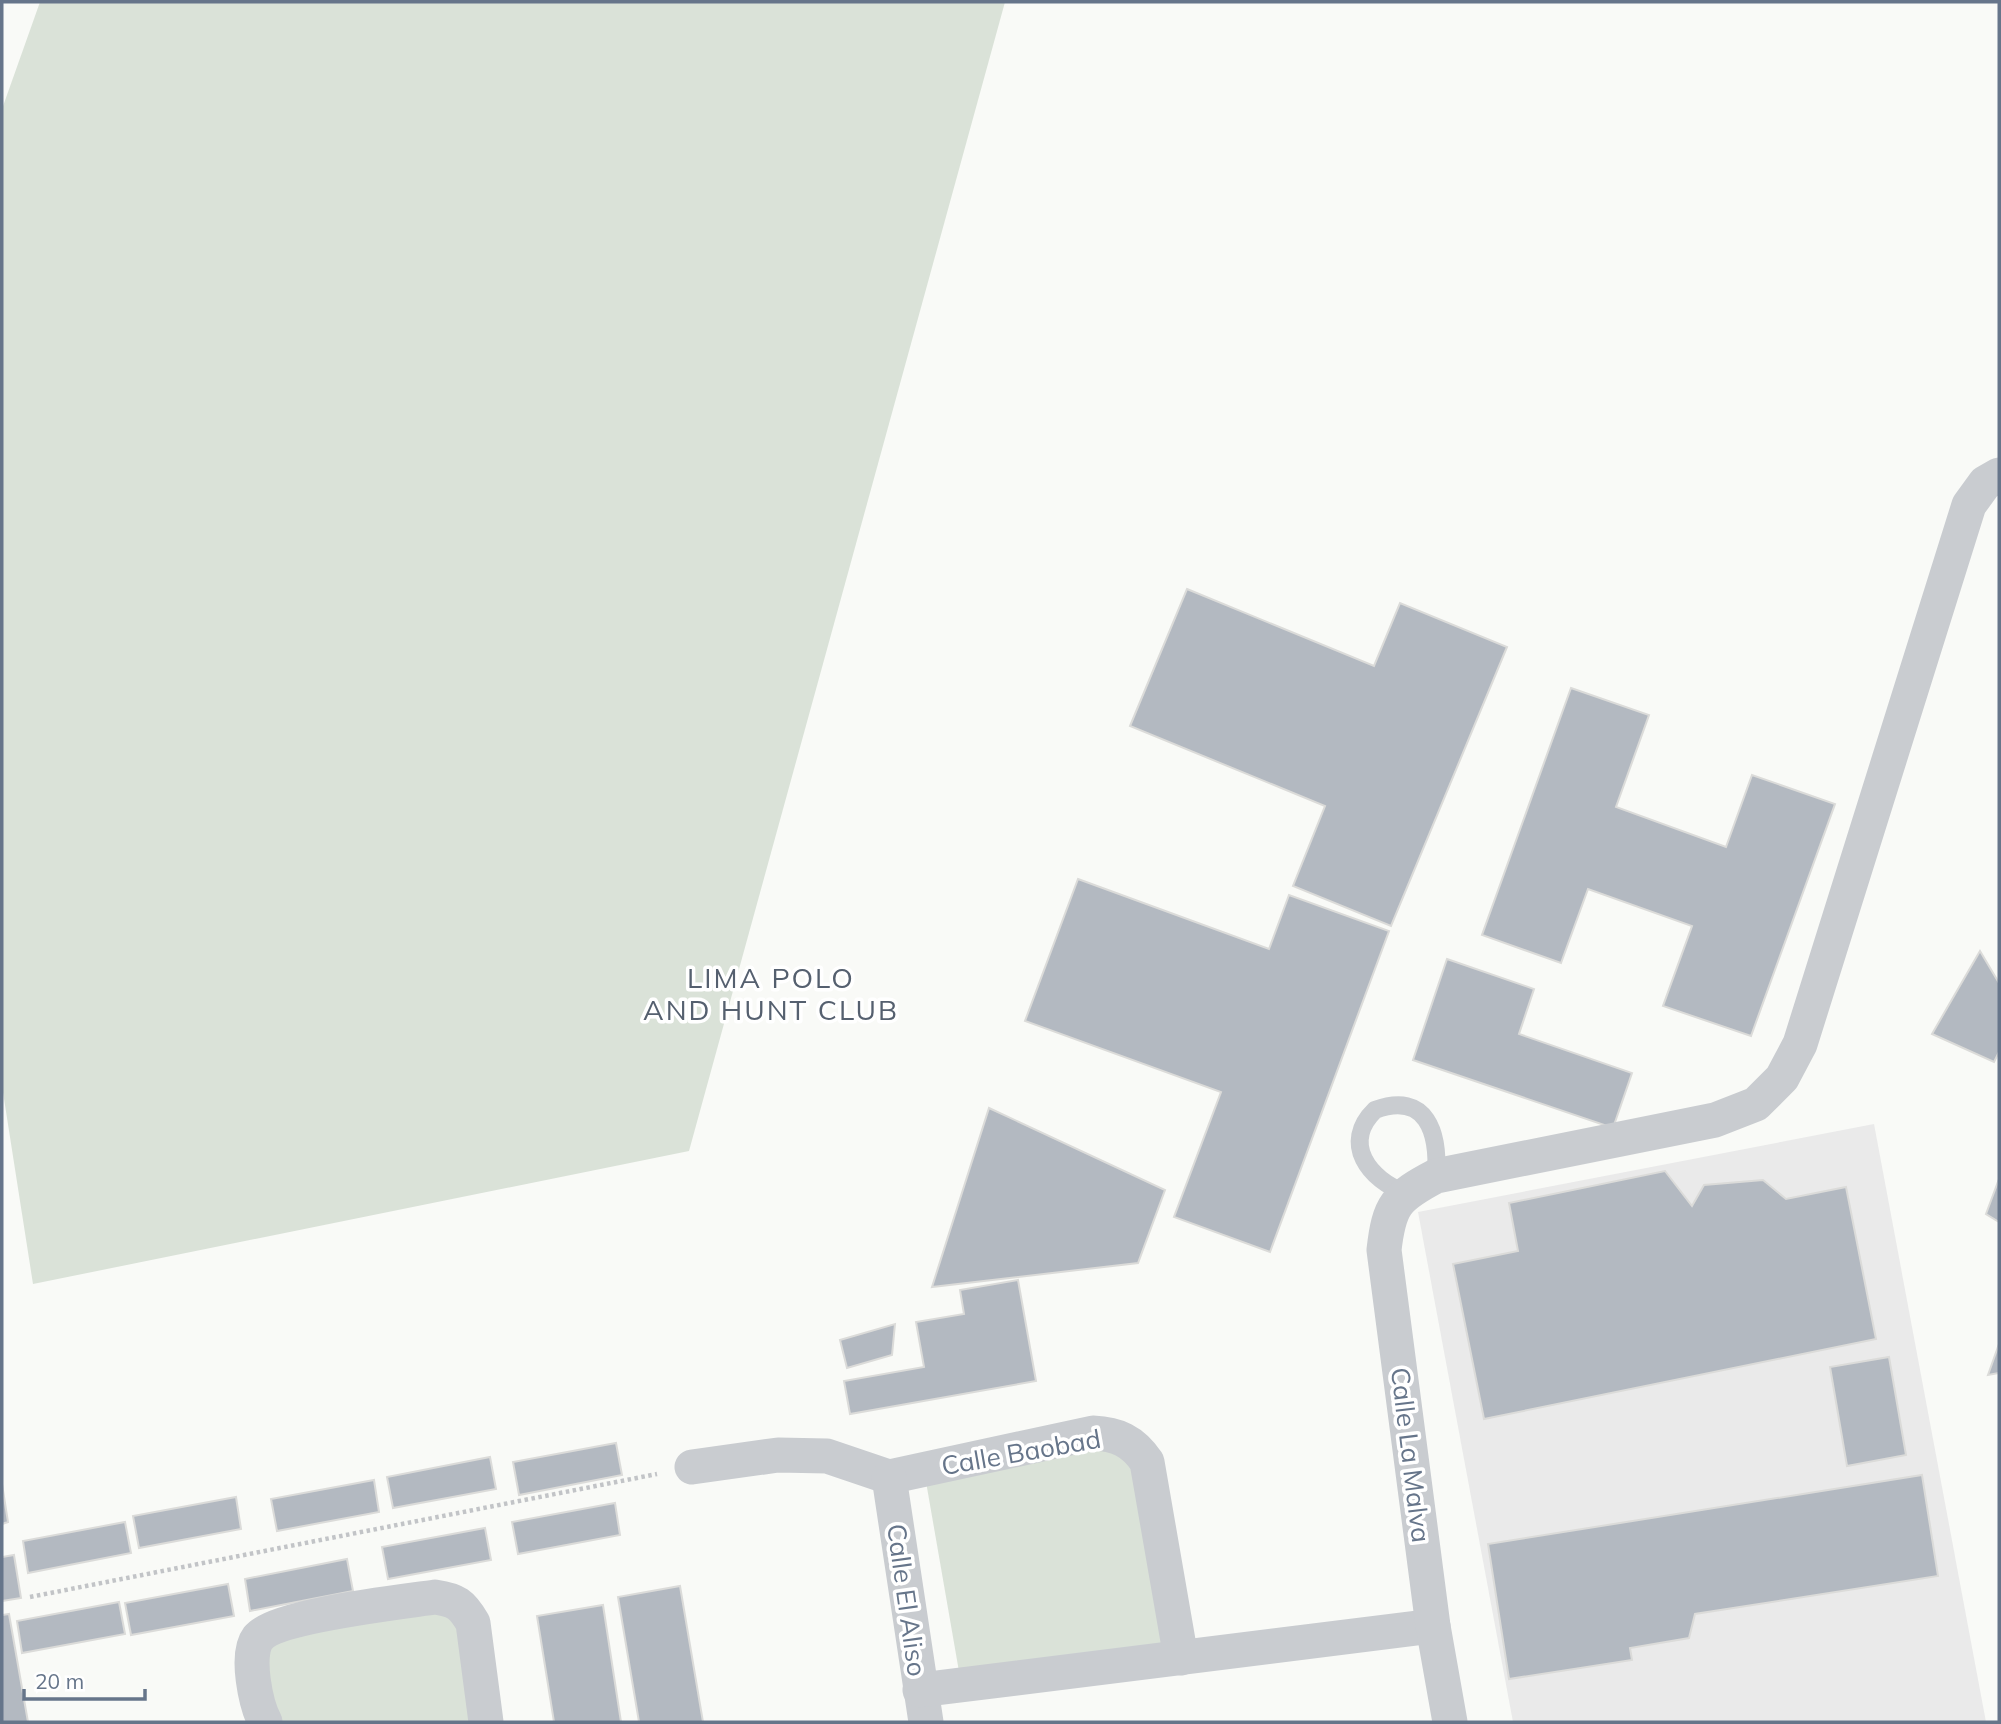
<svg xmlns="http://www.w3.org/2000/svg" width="2001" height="1724" viewBox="0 0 2001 1724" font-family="Mulish,sans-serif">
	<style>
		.built { fill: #eaeaea }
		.green { fill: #dae2d8 }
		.building { fill: #b3b9c1; stroke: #dbdbd9; stroke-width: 2 }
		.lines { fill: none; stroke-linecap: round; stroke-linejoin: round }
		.path { stroke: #c2c4c7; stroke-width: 4.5; stroke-dasharray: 3.5 3.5; stroke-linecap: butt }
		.lane { stroke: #c9ccd0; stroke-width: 18 }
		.street { stroke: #c9ccd0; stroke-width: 35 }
		.labels { text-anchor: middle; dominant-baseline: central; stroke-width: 7; stroke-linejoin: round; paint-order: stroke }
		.street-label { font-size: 26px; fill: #66758a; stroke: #fff }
		.neighbourhood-label { font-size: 28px; letter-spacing: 2px; fill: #55606f; stroke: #fff }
	</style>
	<rect width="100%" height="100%" fill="#f9faf7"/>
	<path class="built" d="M1874 1124 1986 1722H1513L1418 1212Z"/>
	<g class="green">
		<path d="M40 2H1005L689 1151 33 1284 2 1086V109Z"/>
		<path d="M1128 1440 1163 1647 961 1683 925 1476Z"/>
		<path d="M454 1611 476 1722H265L258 1638Z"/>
	</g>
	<g class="building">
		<path d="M1187 589 1374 666 1400 603 1507 647 1391 926 1293 886 1325 806 1130 726Z"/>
		<path d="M1571 688 1649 715 1616 807 1726 847 1752 775 1835 804 1751 1036 1663 1006 1692 926 1588 889 1561 963 1482 935Z"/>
		<path d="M1078 879 1269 949 1289 895 1389 931 1270 1252 1174 1217 1221 1092 1025 1021Z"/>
		<path d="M1980 951 1999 983V1052L1994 1062 1932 1034Z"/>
		<path d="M1447 959 1534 989 1519 1034 1632 1073 1613 1128 1413 1060Z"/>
		<path d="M989 1108 1165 1190 1138 1263 932 1287Z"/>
		<path d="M1665 1171 1692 1206 1704 1185 1763 1180 1786 1199 1846 1187 1876 1339 1484 1419 1453 1264 1518 1251 1509 1203Z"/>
		<path d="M1999 1179V1222L1986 1214Z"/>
		<path d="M1018 1280 1036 1381 850 1414 844 1381 924 1367 916 1322 964 1314 960 1290Z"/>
		<path d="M895 1324 892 1355 847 1368 840 1340Z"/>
		<path d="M1999 1344V1373L1988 1375Z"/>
		<path d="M1889 1357 1906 1455 1847 1466 1830 1367Z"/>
		<path d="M616 1443 622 1475 519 1495 513 1462Z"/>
		<path d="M490 1457 496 1489 393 1508 387 1477Z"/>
		<path d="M1922 1475 1938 1576 1695 1614 1689 1638 1630 1648 1632 1660 1509 1679 1488 1544Z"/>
		<path d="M374 1480 379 1512 277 1531 271 1499Z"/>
		<path d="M2 1484 8 1522 2 1524Z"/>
		<path d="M236 1497 241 1529 139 1548 133 1516Z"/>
		<path d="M615 1503 620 1535 518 1554 512 1522Z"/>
		<path d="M125 1522 131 1553 28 1573 23 1541Z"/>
		<path d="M485 1528 491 1560 388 1579 382 1547Z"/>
		<path d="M14 1555 21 1598 2 1601V1557Z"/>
		<path d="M347 1559 353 1591 250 1611 245 1579Z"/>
		<path d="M228 1584 234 1616 131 1635 125 1603Z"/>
		<path d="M680 1586 703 1722H639L618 1597Z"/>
		<path d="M119 1602 125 1634 22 1653 17 1621Z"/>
		<path d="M603 1605 621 1722H554L537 1616Z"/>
		<path d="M9 1614 28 1722H2V1615Z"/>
	</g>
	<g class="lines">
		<path class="path" d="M30 1597 657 1474"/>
		<path class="lane" d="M1406 1193C1369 1180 1341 1143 1375 1110 1427 1091 1439 1133 1436 1176"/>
		<g class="street">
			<path d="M692 1467 778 1455 827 1456 889 1477 1093 1433C1117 1434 1133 1441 1147 1462L1181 1658"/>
			<path d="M889 1477 926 1722"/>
			<path d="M920 1690 1433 1626"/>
			<path d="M265 1722C256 1705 245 1655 258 1638 275 1616 401 1602 435 1597 456 1600 462 1604 473 1623L486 1722"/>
			<path d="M1450 1722 1433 1626 1384 1250C1389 1205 1396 1197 1436 1176L1715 1120 1756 1104 1782 1078 1800 1044 1969 505 1985 483 1999 475"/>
		</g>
	</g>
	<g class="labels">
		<g class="street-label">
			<text transform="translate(1021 1452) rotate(-10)">Calle Baobad</text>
			<text transform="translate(1411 1455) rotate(83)">Calle La Malva</text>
			<text transform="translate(907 1600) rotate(82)">Calle El Aliso</text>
		</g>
		<g class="neighbourhood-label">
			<text x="771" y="977">LIMA POLO<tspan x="771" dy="32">AND HUNT CLUB</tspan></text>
		</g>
	</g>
	<rect width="2001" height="1724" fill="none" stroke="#66758a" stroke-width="7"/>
	<path d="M24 1689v10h121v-10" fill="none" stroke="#66758a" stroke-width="3.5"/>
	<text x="35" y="1689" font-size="21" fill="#66758a" stroke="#ffffff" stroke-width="5" paint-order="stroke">20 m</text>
</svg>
